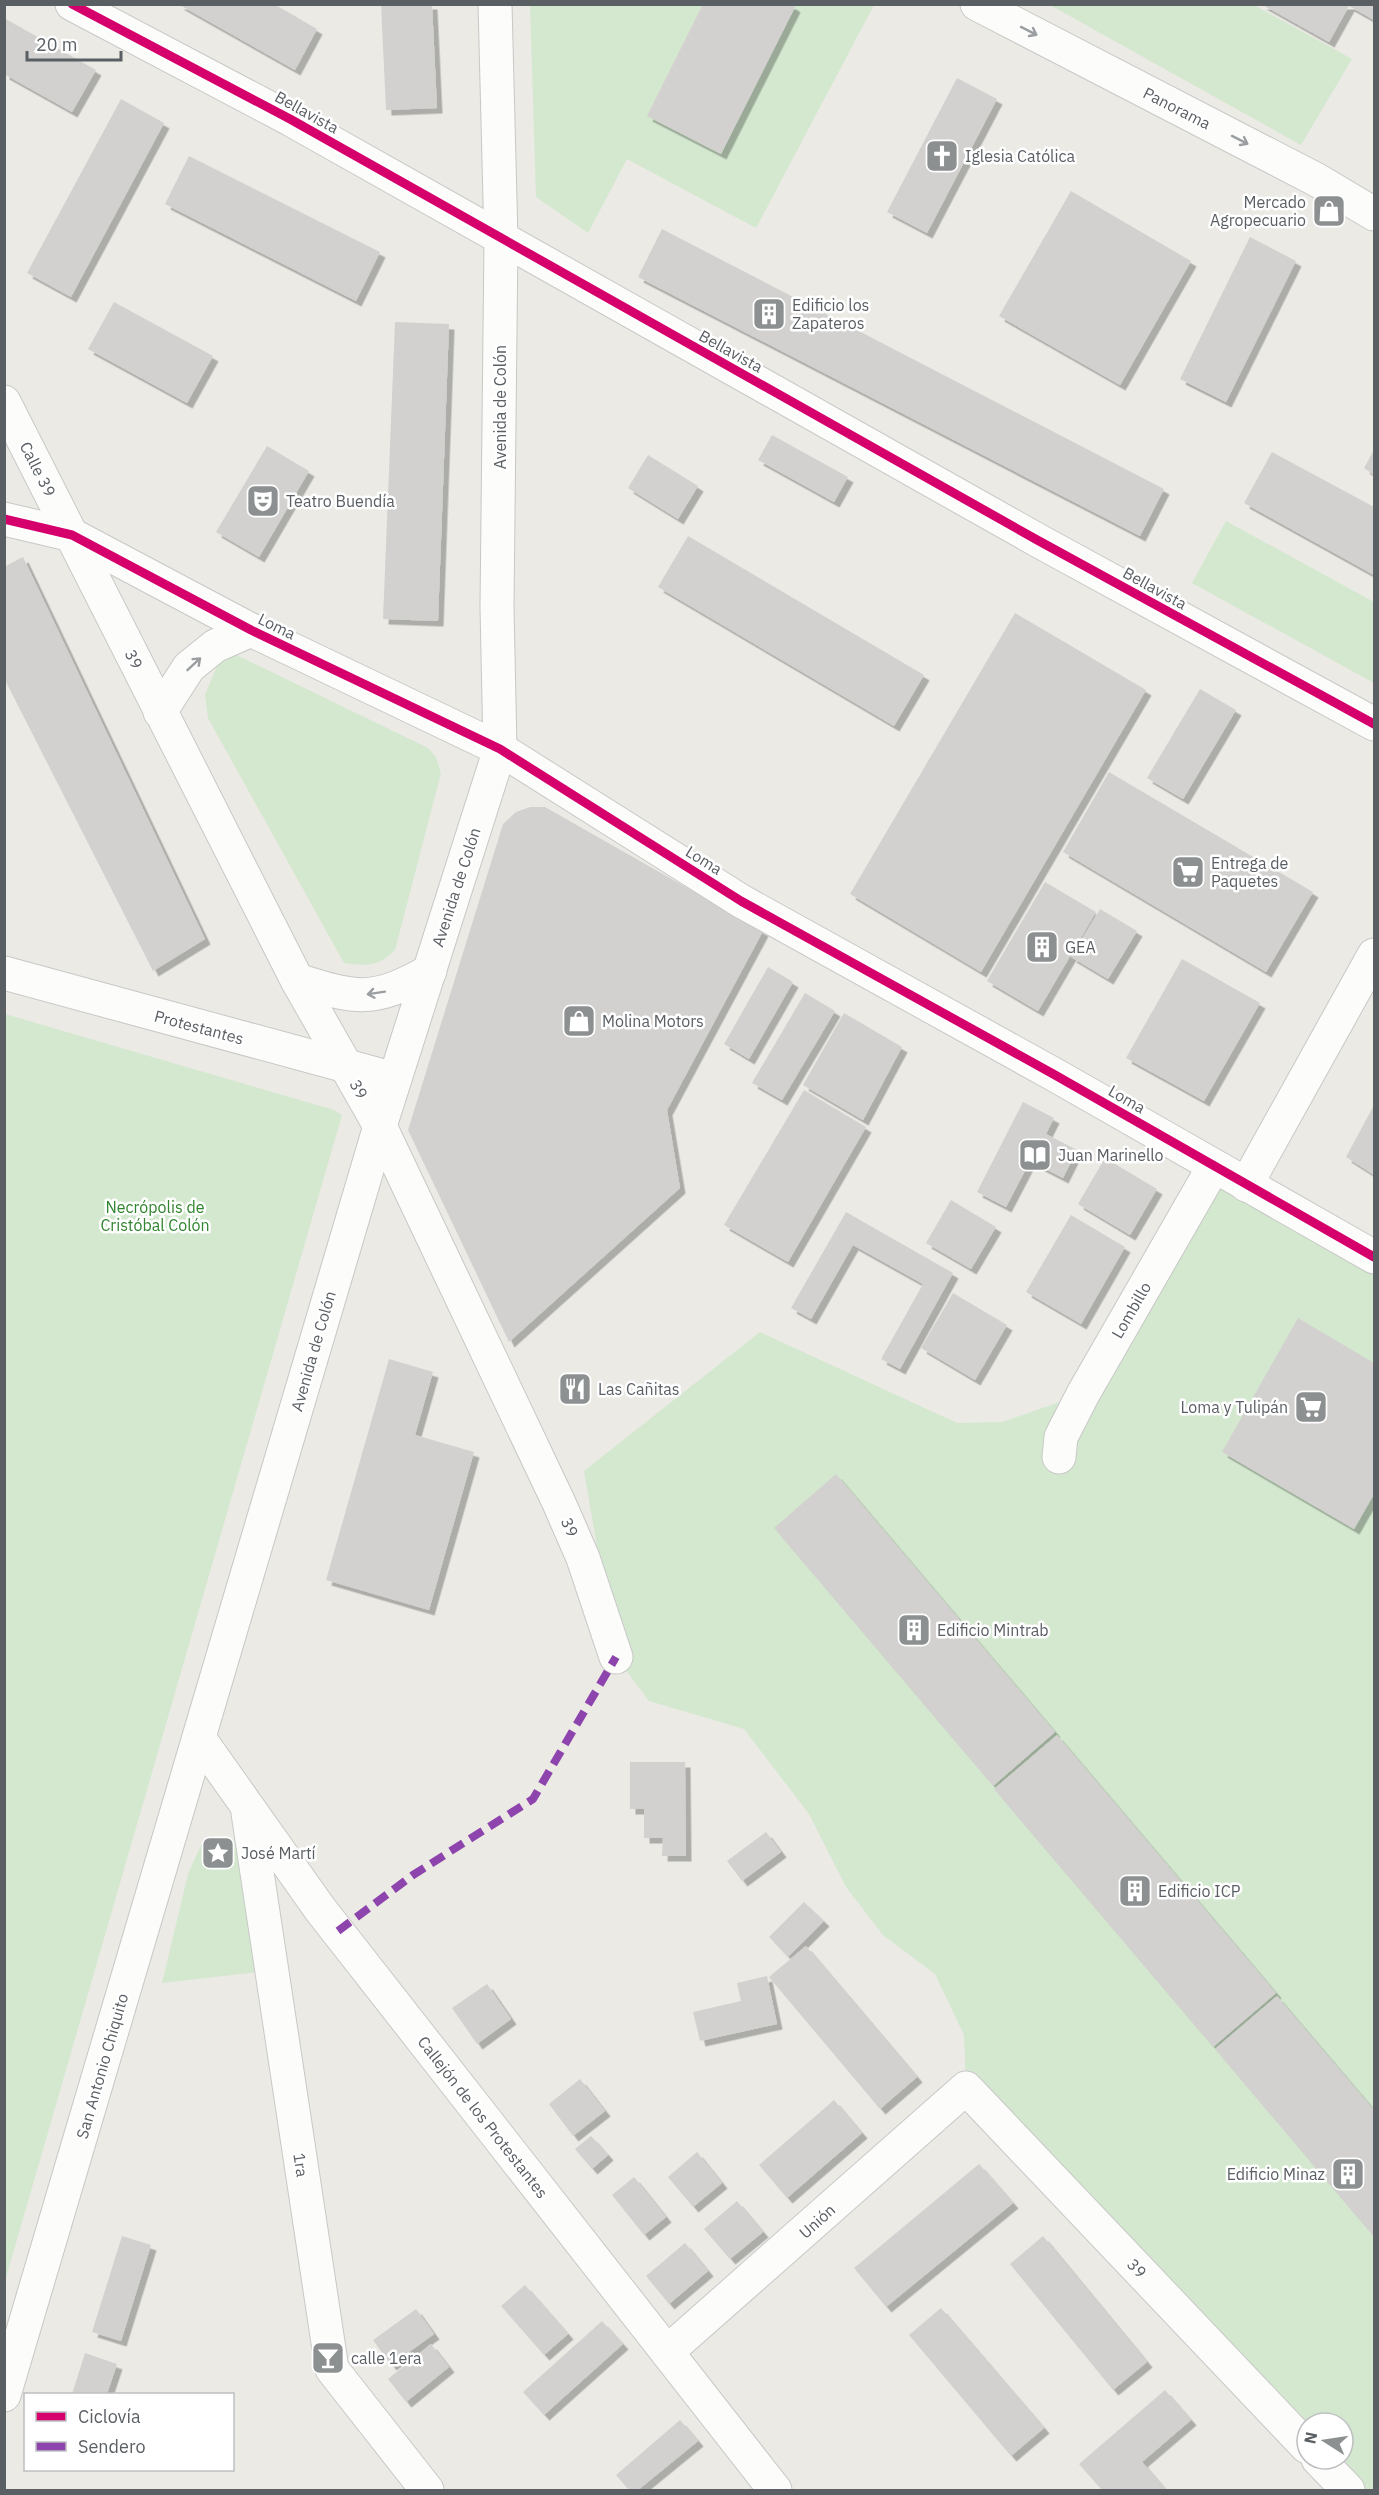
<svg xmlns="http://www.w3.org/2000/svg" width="1379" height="2495" viewBox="0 0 1379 2495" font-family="'IBM Plex Sans',sans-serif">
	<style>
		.green { fill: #d3e8cf }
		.building { fill: #d3d1cf; filter: url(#shadow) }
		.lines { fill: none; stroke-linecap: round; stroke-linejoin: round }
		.minor-casing { stroke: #c8c8c7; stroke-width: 35 }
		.tertiary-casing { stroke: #c8c8c7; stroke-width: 35 }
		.secondary-casing { stroke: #c7c7c6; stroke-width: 35 }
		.minor { stroke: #fcfcfb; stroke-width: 33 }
		.tertiary { stroke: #fcfcfb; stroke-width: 33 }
		.secondary { stroke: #fcfcfb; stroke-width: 33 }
		.quiet { stroke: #8e44ad; stroke-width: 8; stroke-dasharray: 15 8; stroke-linecap: butt }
		.cycleway-casing { stroke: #fff; stroke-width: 13 }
		.cycleway { stroke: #d6006c; stroke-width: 9 }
		.oneway { stroke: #9b9ea0 }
		.labels { text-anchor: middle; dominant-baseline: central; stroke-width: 5; stroke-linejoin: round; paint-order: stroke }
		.street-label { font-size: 16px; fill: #5a5f64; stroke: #fff }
		.poi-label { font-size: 16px; fill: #5a5f64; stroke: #fff; text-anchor: start }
		.park-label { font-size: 16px; fill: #328530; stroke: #fff }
	</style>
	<defs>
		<filter id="shadow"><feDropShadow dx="5.5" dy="5.5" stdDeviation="0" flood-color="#0004"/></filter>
	</defs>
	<rect width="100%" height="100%" fill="#ebeae5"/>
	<g class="green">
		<path d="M530 5H874L756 228 627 159 588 233 536 197Z"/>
		<path d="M1050 5H1254L1352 59 1301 145Z"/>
		<path d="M1226 521 1374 602V683L1192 583Z"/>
		<path d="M224 649 428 748 436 757 441 773 395 950C377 967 368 966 344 963L208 718 205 695Z"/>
		<path d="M5 1014 334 1110 342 1115 5 2281Z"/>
		<path d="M1214 1166 1374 1257V2490H1348L1318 2459H1343V2423H1307V2447L966 2088 964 2035 935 1974 883 1935 846 1887 809 1814 744 1729 649 1701 616 1657 584 1471 760 1332 957 1423 1002 1422 1083 1394Z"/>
		<path d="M220 1840 236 1841 258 1972 162 1983 188 1874 201 1845Z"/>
	</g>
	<g class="building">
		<path d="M178 4H274L317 29 295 70Z"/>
		<path d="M381 4H432L437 108 386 110Z"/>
		<path d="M703 4H791L795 7 721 154 647 116Z"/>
		<path d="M1261 4H1374V20L1349 6 1329 42Z"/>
		<path d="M4 18 96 70 72 112 4 74Z"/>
		<path d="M957 78 997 99 927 233 887 212Z"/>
		<path d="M121 99 164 123 71 297 27 273Z"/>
		<path d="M189 156 380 252 356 301 165 204Z"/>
		<path d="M1071 191 1191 261 1120 385 999 316Z"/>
		<path d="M662 229 1164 489 1140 536 638 277Z"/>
		<path d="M1250 237 1296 261 1226 402 1180 379Z"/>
		<path d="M114 302 213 356 187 403 88 349Z"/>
		<path d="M395 322 449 324 438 621 383 619Z"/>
		<path d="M772 435 848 477 834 502 758 460Z"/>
		<path d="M267 446 309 471 259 557 216 532Z"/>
		<path d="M1374 450V475L1364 468Z"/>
		<path d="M1272 452 1374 507V575L1244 503Z"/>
		<path d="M648 455 698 486 678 519 628 488Z"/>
		<path d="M688 536 924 675 894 726 658 587Z"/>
		<path d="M23 557 205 939 153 971 4 678V567Z"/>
		<path d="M1015 613 1146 690 981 972 850 894Z"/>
		<path d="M1200 689 1236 710 1183 799 1147 778Z"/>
		<path d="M1109 772 1313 892 1266 972 1063 852Z"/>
		<path d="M530 807H545L763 931 667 1110 680 1188 509 1342 408 1130 503 824 516 812Z"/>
		<path d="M1045 882 1096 912 1038 1011 987 981Z"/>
		<path d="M1100 909 1137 931 1108 979 1071 957Z"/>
		<path d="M1182 959 1260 1003 1204 1101 1126 1058Z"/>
		<path d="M768 967 793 982 749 1059 724 1044Z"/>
		<path d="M805 993 835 1011 782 1100 752 1083Z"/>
		<path d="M844 1013 902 1047 863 1120 803 1085Z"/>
		<path d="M804 1090 866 1127 788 1262 724 1225Z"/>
		<path d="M1023 1102 1054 1118 1046 1134 1077 1150 1063 1178 1030 1161 1006 1207 977 1192Z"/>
		<path d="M1374 1105V1175L1346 1157Z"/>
		<path d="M1105 1158 1157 1189 1130 1235 1078 1204Z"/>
		<path d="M951 1200 996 1227 971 1269 926 1243Z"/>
		<path d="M846 1212 953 1273 900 1369 881 1359 923 1284 853 1245 811 1319 791 1308Z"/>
		<path d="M1071 1215 1125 1247 1081 1324 1026 1292Z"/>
		<path d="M953 1293 1007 1325 975 1380 921 1348Z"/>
		<path d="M1298 1318 1374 1363V1494L1354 1529 1222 1452Z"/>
		<path d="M389 1359 433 1372 415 1435 474 1452 429 1610 326 1580Z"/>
		<path d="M836 1474 1055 1732 993 1786 774 1528Z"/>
		<path d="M1057 1735 1276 1993 1213 2047 994 1789Z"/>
		<path d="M630 1762H685L686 1856H662L663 1838H644V1809H630Z"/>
		<path d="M766 1832 781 1852 742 1881 727 1861Z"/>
		<path d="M804 1902 824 1921 788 1957 769 1937Z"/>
		<path d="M806 1946 917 2077 880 2109 769 1977Z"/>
		<path d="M767 1976 777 2024 700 2041 693 2012 741 2001 737 1983Z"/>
		<path d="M487 1984 511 2019 477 2044 452 2008Z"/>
		<path d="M1277 1996 1374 2110V2237L1215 2049Z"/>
		<path d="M580 2079 605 2111 573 2136 549 2104Z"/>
		<path d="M834 2100 862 2133 787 2198 759 2165Z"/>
		<path d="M591 2136 608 2155 592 2169 575 2149Z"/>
		<path d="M697 2152 722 2183 693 2207 668 2177Z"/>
		<path d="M979 2164 1013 2203 886 2307 854 2268Z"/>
		<path d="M634 2177 666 2217 644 2235 612 2195Z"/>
		<path d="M737 2201 763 2232 730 2259 704 2229Z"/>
		<path d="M122 2236 151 2245 121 2341 92 2332Z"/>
		<path d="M1043 2236 1147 2362 1113 2390 1010 2264Z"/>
		<path d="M685 2243 708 2271 669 2304 646 2276Z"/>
		<path d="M525 2285 568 2334 544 2355 501 2306Z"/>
		<path d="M941 2308 1044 2428 1011 2456 909 2335Z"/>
		<path d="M416 2309 434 2334 391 2365 373 2340Z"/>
		<path d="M602 2321 623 2344 544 2415 523 2392Z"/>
		<path d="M431 2344 449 2367 406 2402 388 2379Z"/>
		<path d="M85 2353 117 2364 107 2394H72Z"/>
		<path d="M1165 2390 1191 2420 1142 2462 1166 2490H1102L1079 2464Z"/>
		<path d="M680 2420 698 2441 638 2490H629L616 2475Z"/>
	</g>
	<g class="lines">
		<g class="minor-casing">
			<g id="minor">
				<path d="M72 4 290 119 1039 541 1374 724"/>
				<path d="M977 4 1317 180 1374 214"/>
				<path d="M4 519 72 535"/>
				<path d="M4 973 394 1079"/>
				<path d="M380 1126 559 1503 583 1558 616 1657"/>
				<path d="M1246 1185 1374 955"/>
				<path d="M1059 1457 1061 1437 1083 1394 1214 1166"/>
				<path d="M199 1738 320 1909 775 2490"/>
				<path d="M248 1813 332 2369 427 2490"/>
				<path d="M667 2352 966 2088 1307 2447"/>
				<path d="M1318 2459 1348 2490"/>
			</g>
		</g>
		<g class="tertiary-casing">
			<g id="tertiary">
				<path d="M4 402 297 980 380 1126"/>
				<path d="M72 535 251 630 500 749 741 901 1055 1075 1374 1257"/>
				<path d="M160 712 189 667 215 646 251 630"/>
				<path d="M297 980C357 999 373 1003 430 971"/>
			</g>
		</g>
		<g class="secondary-casing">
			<path id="secondary" d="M4 2395 380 1126 500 749 497 607 501 240 495 4"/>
		</g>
		<use href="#minor" class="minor"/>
		<use href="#tertiary" class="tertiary"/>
		<use href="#secondary" class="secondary"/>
		<path class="quiet" d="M338 1931 413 1875 533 1799 616 1657"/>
		<g class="cycleway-casing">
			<g id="cycleway">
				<path d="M72 4 290 119 1039 541 1374 724"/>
				<path d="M4 519 72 535 251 630 500 749 741 901 1055 1075 1374 1257"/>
			</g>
		</g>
		<use href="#cycleway" class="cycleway"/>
	</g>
	<defs><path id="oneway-shaft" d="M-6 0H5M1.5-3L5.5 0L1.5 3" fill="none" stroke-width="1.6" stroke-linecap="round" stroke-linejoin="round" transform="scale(1.5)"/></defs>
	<g class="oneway">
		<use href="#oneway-shaft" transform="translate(1029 31) rotate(27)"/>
		<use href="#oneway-shaft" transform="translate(1240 140) rotate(27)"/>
		<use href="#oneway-shaft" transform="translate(194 664) rotate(-43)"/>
		<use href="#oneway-shaft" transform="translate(376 993) rotate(171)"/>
	</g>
	<defs>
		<g id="church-square" transform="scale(1.725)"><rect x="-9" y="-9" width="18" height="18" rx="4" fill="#8d9091" stroke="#fff"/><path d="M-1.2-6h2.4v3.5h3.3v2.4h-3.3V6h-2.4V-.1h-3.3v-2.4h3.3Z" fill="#fff"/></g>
		<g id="shop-square" transform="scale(1.725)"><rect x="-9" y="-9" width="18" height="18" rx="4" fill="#8d9091" stroke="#fff"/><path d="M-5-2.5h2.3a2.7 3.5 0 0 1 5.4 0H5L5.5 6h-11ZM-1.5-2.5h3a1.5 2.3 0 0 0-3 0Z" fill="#fff"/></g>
		<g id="building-square" transform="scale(1.725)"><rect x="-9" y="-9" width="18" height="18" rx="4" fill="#8d9091" stroke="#fff"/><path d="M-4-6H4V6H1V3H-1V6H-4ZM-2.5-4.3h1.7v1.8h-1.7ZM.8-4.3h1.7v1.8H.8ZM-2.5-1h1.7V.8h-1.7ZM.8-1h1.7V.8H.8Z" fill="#fff"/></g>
		<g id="theatre-square" transform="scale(1.725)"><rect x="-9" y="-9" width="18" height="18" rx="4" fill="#8d9091" stroke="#fff"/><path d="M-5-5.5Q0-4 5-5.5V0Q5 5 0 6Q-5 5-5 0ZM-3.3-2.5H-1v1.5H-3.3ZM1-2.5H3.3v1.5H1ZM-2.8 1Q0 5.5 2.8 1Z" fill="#fff"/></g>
		<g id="supermarket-square" transform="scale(1.725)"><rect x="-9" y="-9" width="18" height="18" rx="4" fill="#8d9091" stroke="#fff"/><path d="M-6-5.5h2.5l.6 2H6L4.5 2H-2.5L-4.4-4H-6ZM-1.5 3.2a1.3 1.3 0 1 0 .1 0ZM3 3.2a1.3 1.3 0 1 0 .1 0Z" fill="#fff"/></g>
		<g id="library-square" transform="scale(1.725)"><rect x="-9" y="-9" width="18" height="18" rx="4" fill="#8d9091" stroke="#fff"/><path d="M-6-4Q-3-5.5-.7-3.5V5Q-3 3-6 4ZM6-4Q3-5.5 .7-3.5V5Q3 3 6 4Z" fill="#fff"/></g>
		<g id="restaurant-square" transform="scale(1.725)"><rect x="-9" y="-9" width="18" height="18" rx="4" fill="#8d9091" stroke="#fff"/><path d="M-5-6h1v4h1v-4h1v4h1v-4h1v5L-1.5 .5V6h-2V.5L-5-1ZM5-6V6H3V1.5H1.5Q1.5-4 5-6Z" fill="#fff"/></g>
		<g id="sight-square" transform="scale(1.725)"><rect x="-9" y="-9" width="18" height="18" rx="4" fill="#8d9091" stroke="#fff"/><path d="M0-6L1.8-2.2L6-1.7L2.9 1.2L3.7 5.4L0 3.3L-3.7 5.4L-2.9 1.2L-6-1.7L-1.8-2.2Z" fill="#fff"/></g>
		<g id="bar-square" transform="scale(1.725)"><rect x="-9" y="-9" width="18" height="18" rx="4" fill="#8d9091" stroke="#fff"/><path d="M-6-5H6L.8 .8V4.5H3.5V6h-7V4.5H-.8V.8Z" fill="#fff"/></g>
	</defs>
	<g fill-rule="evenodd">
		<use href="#church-square" x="942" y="156"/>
		<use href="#shop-square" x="1329" y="211"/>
		<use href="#building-square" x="769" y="314"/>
		<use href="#theatre-square" x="263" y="501"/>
		<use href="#supermarket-square" x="1188" y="872"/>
		<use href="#building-square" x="1042" y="947"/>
		<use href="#shop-square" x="579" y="1021"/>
		<use href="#library-square" x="1035" y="1155"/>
		<use href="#restaurant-square" x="575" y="1389"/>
		<use href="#supermarket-square" x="1311" y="1407"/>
		<use href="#building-square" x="914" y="1630"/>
		<use href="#sight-square" x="218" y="1853"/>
		<use href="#building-square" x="1135" y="1891"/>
		<use href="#building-square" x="1348" y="2174"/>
		<use href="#bar-square" x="328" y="2358"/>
	</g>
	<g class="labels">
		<g class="street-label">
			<text transform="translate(1177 108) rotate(27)">Panorama</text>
			<text transform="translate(307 112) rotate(29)">Bellavista</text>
			<text transform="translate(731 351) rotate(29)">Bellavista</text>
			<text transform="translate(500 407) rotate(-90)">Avenida de Colón</text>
			<text transform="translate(38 469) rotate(63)">Calle 39</text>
			<text transform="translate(1155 588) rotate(29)">Bellavista</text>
			<text transform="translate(277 626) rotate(26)">Loma</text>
			<text transform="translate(134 659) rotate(63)">39</text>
			<text transform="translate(704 860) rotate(32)">Loma</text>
			<text transform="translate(456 887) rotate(-72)">Avenida de Colón</text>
			<text transform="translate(199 1027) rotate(15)">Protestantes</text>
			<text transform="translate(359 1089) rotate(60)">39</text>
			<text transform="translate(1127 1099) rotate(30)">Loma</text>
			<text transform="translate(1131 1310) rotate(-60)">Lombillo</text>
			<text transform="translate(313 1351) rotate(-74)">Avenida de Colón</text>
			<text transform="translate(570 1527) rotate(66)">39</text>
			<text transform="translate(102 2066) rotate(-74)">San Antonio Chiquito</text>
			<text transform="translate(483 2117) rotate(52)">Callejón de los Protestantes</text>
			<text transform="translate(301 2165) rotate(81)">1ra</text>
			<text transform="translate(817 2221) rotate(-42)">Unión</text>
			<text transform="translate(1137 2268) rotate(46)">39</text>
		</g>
		<g class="poi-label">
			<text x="965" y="156">Iglesia Católica</text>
			<text x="1306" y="202" text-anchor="end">Mercado<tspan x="1306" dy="18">Agropecuario</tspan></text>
			<text x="792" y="305">Edificio los<tspan x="792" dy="18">Zapateros</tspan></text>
			<text x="286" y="501">Teatro Buendía</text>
			<text x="1211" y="863">Entrega de<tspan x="1211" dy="18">Paquetes</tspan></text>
			<text x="1065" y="947">GEA</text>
			<text x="602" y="1021">Molina Motors</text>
			<text x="1058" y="1155">Juan Marinello</text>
			<text x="598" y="1389">Las Cañitas</text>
			<text x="1288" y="1407" text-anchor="end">Loma y Tulipán</text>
			<text x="937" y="1630">Edificio Mintrab</text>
			<text x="241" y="1853">José Martí</text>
			<text x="1158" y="1891">Edificio ICP</text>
			<text x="1325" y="2174" text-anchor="end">Edificio Minaz</text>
			<text x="351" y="2358">calle 1era</text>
		</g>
		<g class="park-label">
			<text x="155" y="1207">Necrópolis de<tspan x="155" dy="18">Cristóbal Colón</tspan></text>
		</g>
	</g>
	<rect width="1379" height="2495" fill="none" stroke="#5a5f64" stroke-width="12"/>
	<rect x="24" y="2393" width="210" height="78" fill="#ffffff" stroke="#bdbfc1" stroke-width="1.5"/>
	<rect x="36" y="2412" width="30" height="9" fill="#d6006c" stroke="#bdbfc1" stroke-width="1.5"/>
	<text x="78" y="2423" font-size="18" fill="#5a5f64">Ciclovía</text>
	<rect x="36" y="2442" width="30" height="9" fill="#8e44ad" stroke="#bdbfc1" stroke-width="1.5"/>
	<text x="78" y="2453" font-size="18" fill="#5a5f64">Sendero</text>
	<g transform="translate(1325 2441) rotate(282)"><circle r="28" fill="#ffffff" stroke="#bdbfc1" stroke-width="1.5"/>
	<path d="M0-4.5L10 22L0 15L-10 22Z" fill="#8d9091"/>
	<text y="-9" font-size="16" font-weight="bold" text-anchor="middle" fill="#5a5f64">N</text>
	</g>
	<path d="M27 51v9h94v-9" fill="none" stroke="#5a5f64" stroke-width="3"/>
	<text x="36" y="51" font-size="18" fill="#5a5f64" stroke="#ffffff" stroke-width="4.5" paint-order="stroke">20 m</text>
</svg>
